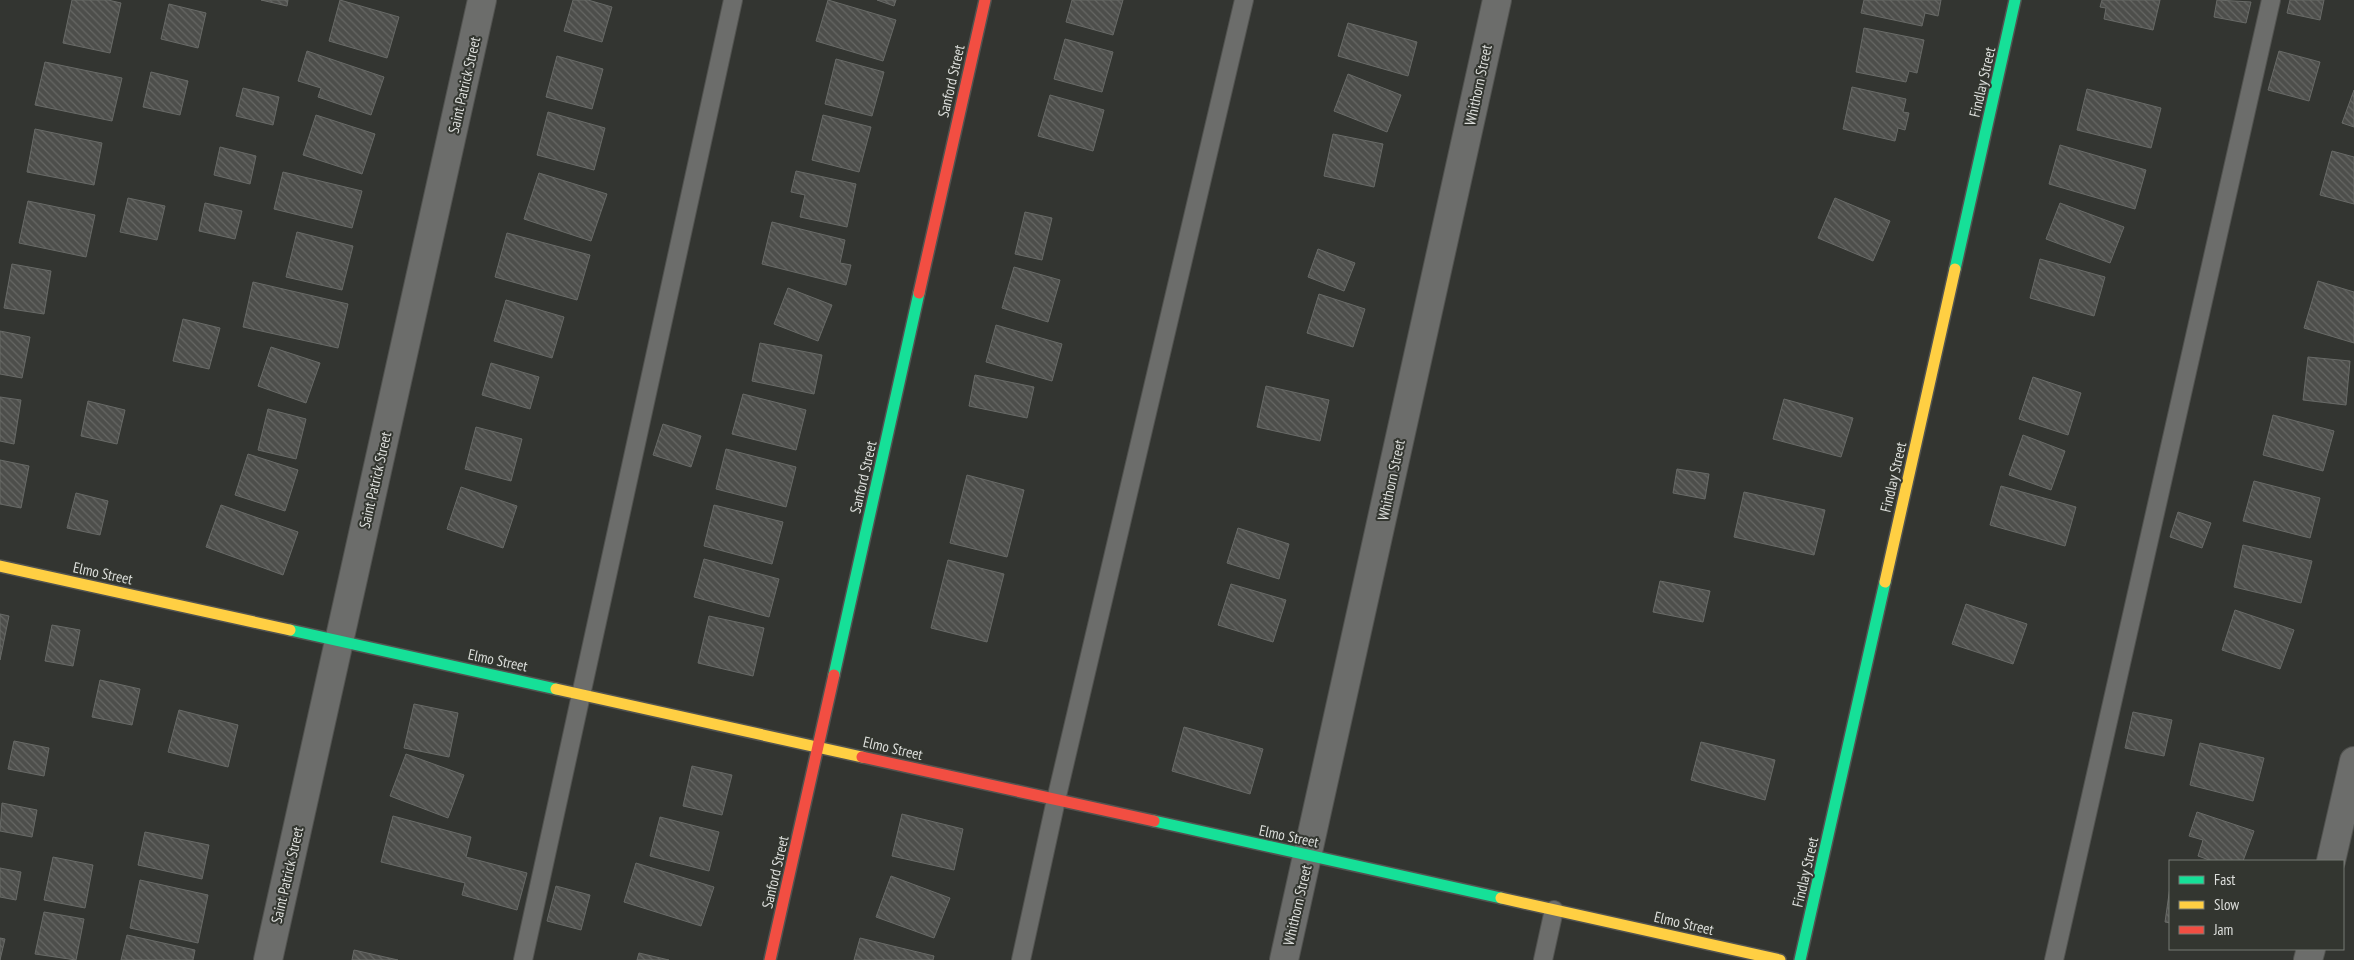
<svg xmlns="http://www.w3.org/2000/svg" width="2354" height="960" viewBox="0 0 2354 960" font-family="'PT Sans Narrow',sans-serif">
	<style>
		.building { fill: url(#building-back-hatch); stroke: #686a67 }
		.lines { fill: none; stroke-linecap: round; stroke-linejoin: round }
		.lane-casing { stroke: #525350; stroke-width: 20 }
		.street-casing { stroke: #525350; stroke-width: 30 }
		.fast-casing { stroke: #525350; stroke-width: 14 }
		.slow-casing { stroke: #525350; stroke-width: 14 }
		.jam-casing { stroke: #525350; stroke-width: 14 }
		.lane { stroke: #6c6d6b; stroke-width: 18 }
		.street { stroke: #6c6d6b; stroke-width: 28 }
		.fast { stroke: #16e098; stroke-width: 11 }
		.slow { stroke: #ffcf43; stroke-width: 11 }
		.jam { stroke: #f24e42; stroke-width: 11 }
		.labels { text-anchor: middle; dominant-baseline: central; stroke-width: 4; stroke-linejoin: round; paint-order: stroke }
		.street-label { font-size: 15px; fill: #dddfdc; stroke: #333630 }
	</style>
	<defs>
		<pattern id="building-back-hatch" width="6" height="6" patternUnits="userSpaceOnUse" patternTransform="scale(1.25)"><rect width="6" height="6" fill="#4d4e4b"/><path d="M-1 5l2 2M0 0l6 6M5-1l2 2" fill="none" stroke="#666764"/></pattern>
	</defs>
	<rect width="100%" height="100%" fill="#333531"/>
	<g class="building">
		<path d="M72 0H108L121 3 110 53 63 43Z"/>
		<path d="M261 0H288L287 6Z"/>
		<path d="M340 0 399 17 387 58 329 41Z"/>
		<path d="M573 0H588L612 7 602 42 564 31Z"/>
		<path d="M828 0 896 20 883 61 816 41Z"/>
		<path d="M877 0H896L894 6Z"/>
		<path d="M1072 0H1123L1113 35 1066 22Z"/>
		<path d="M1864 0H1941L1938 16 1925 13 1922 26 1861 13Z"/>
		<path d="M2102 0H2160L2153 30 2104 19 2106 8 2100 7Z"/>
		<path d="M2217 0 2251 2 2246 23 2214 17Z"/>
		<path d="M2290 0H2324L2320 20 2287 13Z"/>
		<path d="M169 4 206 13 198 48 161 39Z"/>
		<path d="M1348 23 1417 42 1408 76 1338 56Z"/>
		<path d="M1864 28 1924 40 1917 73 1909 71 1906 82 1856 72Z"/>
		<path d="M1065 39 1113 52 1102 92 1054 79Z"/>
		<path d="M307 51 384 77 371 115 318 97 321 88 298 81Z"/>
		<path d="M2279 51 2320 62 2309 101 2268 90Z"/>
		<path d="M557 56 603 69 592 109 546 97Z"/>
		<path d="M836 59 884 72 872 116 825 104Z"/>
		<path d="M45 62 122 78 112 121 35 105Z"/>
		<path d="M151 72 188 81 180 115 143 107Z"/>
		<path d="M1348 74 1401 95 1387 132 1334 111Z"/>
		<path d="M1852 87 1906 99 1903 112 1909 113 1905 130 1898 128 1895 141 1843 129Z"/>
		<path d="M243 88 279 97 273 125 236 116Z"/>
		<path d="M2087 89 2161 108 2151 148 2077 130Z"/>
		<path d="M2354 90V127L2342 123Z"/>
		<path d="M1050 95 1104 110 1093 151 1038 136Z"/>
		<path d="M548 112 605 128 594 170 537 155Z"/>
		<path d="M316 115 375 134 362 174 303 155Z"/>
		<path d="M823 115 871 127 859 172 812 160Z"/>
		<path d="M35 129 102 143 94 185 27 172Z"/>
		<path d="M1333 134 1383 144 1374 187 1324 176Z"/>
		<path d="M2060 145 2146 170 2135 209 2049 184Z"/>
		<path d="M220 147 256 156 250 184 214 175Z"/>
		<path d="M2332 151 2354 157V204L2320 195Z"/>
		<path d="M796 171 856 184 847 227 800 217 805 195 791 192Z"/>
		<path d="M283 172 362 191 352 228 274 209Z"/>
		<path d="M539 173 607 194 591 241 524 219Z"/>
		<path d="M128 198 165 206 157 240 120 232Z"/>
		<path d="M1835 198 1890 221 1873 261 1818 238Z"/>
		<path d="M28 201 95 215 86 257 19 243Z"/>
		<path d="M205 203 242 211 235 239 199 231Z"/>
		<path d="M2060 203 2124 227 2110 263 2046 239Z"/>
		<path d="M1025 212 1052 218 1042 260 1015 254Z"/>
		<path d="M772 222 845 240 840 263 851 265 846 285 762 264Z"/>
		<path d="M297 232 353 246 342 290 286 277Z"/>
		<path d="M507 233 590 255 577 300 495 277Z"/>
		<path d="M1318 249 1355 263 1344 291 1308 277Z"/>
		<path d="M2040 259 2105 277 2094 316 2030 298Z"/>
		<path d="M12 264 51 271 44 314 4 308Z"/>
		<path d="M1014 267 1060 280 1048 322 1002 308Z"/>
		<path d="M2318 281 2354 292V343L2304 328Z"/>
		<path d="M253 282 348 304 338 348 243 327Z"/>
		<path d="M788 288 832 305 818 341 774 324Z"/>
		<path d="M1319 294 1365 309 1353 347 1307 333Z"/>
		<path d="M506 300 564 317 552 358 494 341Z"/>
		<path d="M183 319 220 328 209 369 173 361Z"/>
		<path d="M996 325 1062 344 1052 381 986 362Z"/>
		<path d="M0 331 30 337 22 378 0 374Z"/>
		<path d="M760 343 822 355 814 394 752 381Z"/>
		<path d="M271 347 320 363 306 403 258 386Z"/>
		<path d="M2308 357 2350 361 2346 405 2303 400Z"/>
		<path d="M491 363 539 377 530 409 482 395Z"/>
		<path d="M975 375 1034 387 1027 418 969 406Z"/>
		<path d="M2033 377 2081 393 2068 435 2019 419Z"/>
		<path d="M1266 386 1329 400 1320 441 1257 427Z"/>
		<path d="M743 394 806 410 796 450 732 434Z"/>
		<path d="M0 397 21 400 14 444 0 441Z"/>
		<path d="M1784 399 1853 418 1841 457 1773 439Z"/>
		<path d="M88 401 125 410 117 444 81 436Z"/>
		<path d="M268 409 306 419 296 459 258 450Z"/>
		<path d="M2273 415 2334 431 2323 471 2263 455Z"/>
		<path d="M663 424 701 436 691 467 653 455Z"/>
		<path d="M476 427 522 439 511 481 465 469Z"/>
		<path d="M2023 435 2065 451 2051 490 2009 475Z"/>
		<path d="M726 449 796 467 786 507 716 489Z"/>
		<path d="M248 454 298 470 285 511 235 495Z"/>
		<path d="M0 460 29 466 21 508 0 504Z"/>
		<path d="M1677 469 1709 474 1705 499 1673 493Z"/>
		<path d="M967 475 1024 490 1007 557 950 543Z"/>
		<path d="M2254 481 2320 498 2310 538 2243 521Z"/>
		<path d="M2001 486 2076 507 2065 546 1990 525Z"/>
		<path d="M461 487 517 506 503 548 447 529Z"/>
		<path d="M1744 492 1825 510 1814 555 1734 537Z"/>
		<path d="M76 493 108 501 100 535 67 528Z"/>
		<path d="M221 505 298 532 283 575 206 547Z"/>
		<path d="M714 505 783 522 772 564 704 546Z"/>
		<path d="M2178 512 2211 523 2202 548 2170 537Z"/>
		<path d="M1238 528 1289 544 1279 579 1227 563Z"/>
		<path d="M2243 545 2312 561 2301 603 2234 587Z"/>
		<path d="M704 559 779 579 769 617 694 597Z"/>
		<path d="M948 560 1004 574 987 642 931 628Z"/>
		<path d="M1660 581 1710 591 1703 622 1653 612Z"/>
		<path d="M1231 584 1286 600 1273 642 1218 625Z"/>
		<path d="M1966 604 2027 624 2013 664 1952 644Z"/>
		<path d="M2235 610 2294 630 2280 669 2222 650Z"/>
		<path d="M0 614 9 616 0 660Z"/>
		<path d="M709 616 764 628 753 676 698 663Z"/>
		<path d="M52 625 80 630 73 666 45 661Z"/>
		<path d="M100 680 140 689 132 725 92 717Z"/>
		<path d="M414 704 458 713 449 757 404 748Z"/>
		<path d="M179 710 238 725 228 767 168 752Z"/>
		<path d="M2133 712 2172 720 2164 756 2125 748Z"/>
		<path d="M1184 727 1263 749 1250 794 1172 771Z"/>
		<path d="M14 741 49 748 44 776 8 769Z"/>
		<path d="M1701 742 1775 760 1765 800 1691 780Z"/>
		<path d="M2200 743 2264 758 2253 801 2190 785Z"/>
		<path d="M406 754 464 775 448 818 390 796Z"/>
		<path d="M692 766 732 775 722 815 683 806Z"/>
		<path d="M2 803 37 810 32 837 0 831Z"/>
		<path d="M2197 812 2254 831 2243 861H2212L2198 856 2203 840 2189 836Z"/>
		<path d="M902 814 963 829 954 870 892 856Z"/>
		<path d="M393 816 471 837 466 857 527 873 517 910 462 895 465 883 381 862Z"/>
		<path d="M660 817 719 832 709 871 650 856Z"/>
		<path d="M145 832 209 845 202 879 138 865Z"/>
		<path d="M53 857 93 865 85 908 44 900Z"/>
		<path d="M636 863 714 887 701 926 624 902Z"/>
		<path d="M0 868 21 872 16 900 0 897Z"/>
		<path d="M891 876 950 898 934 938 876 917Z"/>
		<path d="M140 880 208 895 198 943 130 928Z"/>
		<path d="M556 886 590 895 581 930 547 921Z"/>
		<path d="M2170 887V923L2165 922Z"/>
		<path d="M44 912 84 919 76 960 35 954Z"/>
		<path d="M127 935 195 950 193 960H121Z"/>
		<path d="M0 938 5 939 0 960Z"/>
		<path d="M860 938 934 956 933 960H854Z"/>
		<path d="M354 950 398 960H352Z"/>
		<path d="M639 953 669 960H637Z"/>
	</g>
	<g class="lines">
		<g class="lane-casing">
			<g id="lane">
				<path d="M523 960 733 0"/>
				<path d="M1021 960 1056 800 1244 0"/>
				<path d="M1543 960 1554 910"/>
				<path d="M2054 960 2271 0"/>
			</g>
		</g>
		<g class="street-casing">
			<g id="street">
				<path d="M2331 861 2354 761"/>
				<path d="M268 960 482 0"/>
				<path d="M1284 960 1497 0"/>
				<path d="M2308 960 2311 949"/>
			</g>
		</g>
		<g class="fast-casing">
			<g id="fast">
				<path d="M1955 269 2015 0"/>
				<path d="M290 630 556 689"/>
				<path d="M834 675 919 293"/>
				<path d="M1154 821 1501 898"/>
				<path d="M1800 960 1885 582"/>
			</g>
		</g>
		<g class="slow-casing">
			<g id="slow">
				<path d="M0 566 290 630"/>
				<path d="M1885 582 1955 269"/>
				<path d="M556 689 862 757"/>
				<path d="M1501 898 1780 960"/>
			</g>
		</g>
		<g class="jam-casing">
			<g id="jam">
				<path d="M919 293 985 0"/>
				<path d="M862 757 1154 821"/>
				<path d="M770 960 834 675"/>
			</g>
		</g>
		<use href="#lane" class="lane"/>
		<use href="#street" class="street"/>
		<use href="#fast" class="fast"/>
		<use href="#slow" class="slow"/>
		<use href="#jam" class="jam"/>
	</g>
	<g class="labels">
		<g class="street-label">
			<text transform="translate(951 81) rotate(-77)">Sanford Street</text>
			<text transform="translate(1982 82) rotate(-77)">Findlay Street</text>
			<text transform="translate(464 85) rotate(-77)">Saint Patrick Street</text>
			<text transform="translate(1478 85) rotate(-78)">Whithorn Street</text>
			<text transform="translate(863 477) rotate(-77)">Sanford Street</text>
			<text transform="translate(1893 477) rotate(-77)">Findlay Street</text>
			<text transform="translate(375 480) rotate(-77)">Saint Patrick Street</text>
			<text transform="translate(1391 480) rotate(-78)">Whithorn Street</text>
			<text transform="translate(103 573) rotate(12)">Elmo Street</text>
			<text transform="translate(498 660) rotate(12)">Elmo Street</text>
			<text transform="translate(893 748) rotate(13)">Elmo Street</text>
			<text transform="translate(1289 836) rotate(12)">Elmo Street</text>
			<text transform="translate(775 872) rotate(-77)">Sanford Street</text>
			<text transform="translate(1805 872) rotate(-77)">Findlay Street</text>
			<text transform="translate(287 875) rotate(-77)">Saint Patrick Street</text>
			<text transform="translate(1297 905) rotate(-77)">Whithorn Street</text>
			<text transform="translate(1684 923) rotate(13)">Elmo Street</text>
		</g>
	</g>
	<rect x="2169" y="860" width="175" height="90" fill="#333630" stroke="#777a75"/>
	<rect x="2179" y="876" width="25" height="8" fill="#16e098" stroke="#777a75"/>
	<text x="2214" y="885" font-size="15" fill="#dddfdc">Fast</text>
	<rect x="2179" y="901" width="25" height="8" fill="#ffcf43" stroke="#777a75"/>
	<text x="2214" y="910" font-size="15" fill="#dddfdc">Slow</text>
	<rect x="2179" y="926" width="25" height="8" fill="#f24e42" stroke="#777a75"/>
	<text x="2214" y="935" font-size="15" fill="#dddfdc">Jam</text>
</svg>
